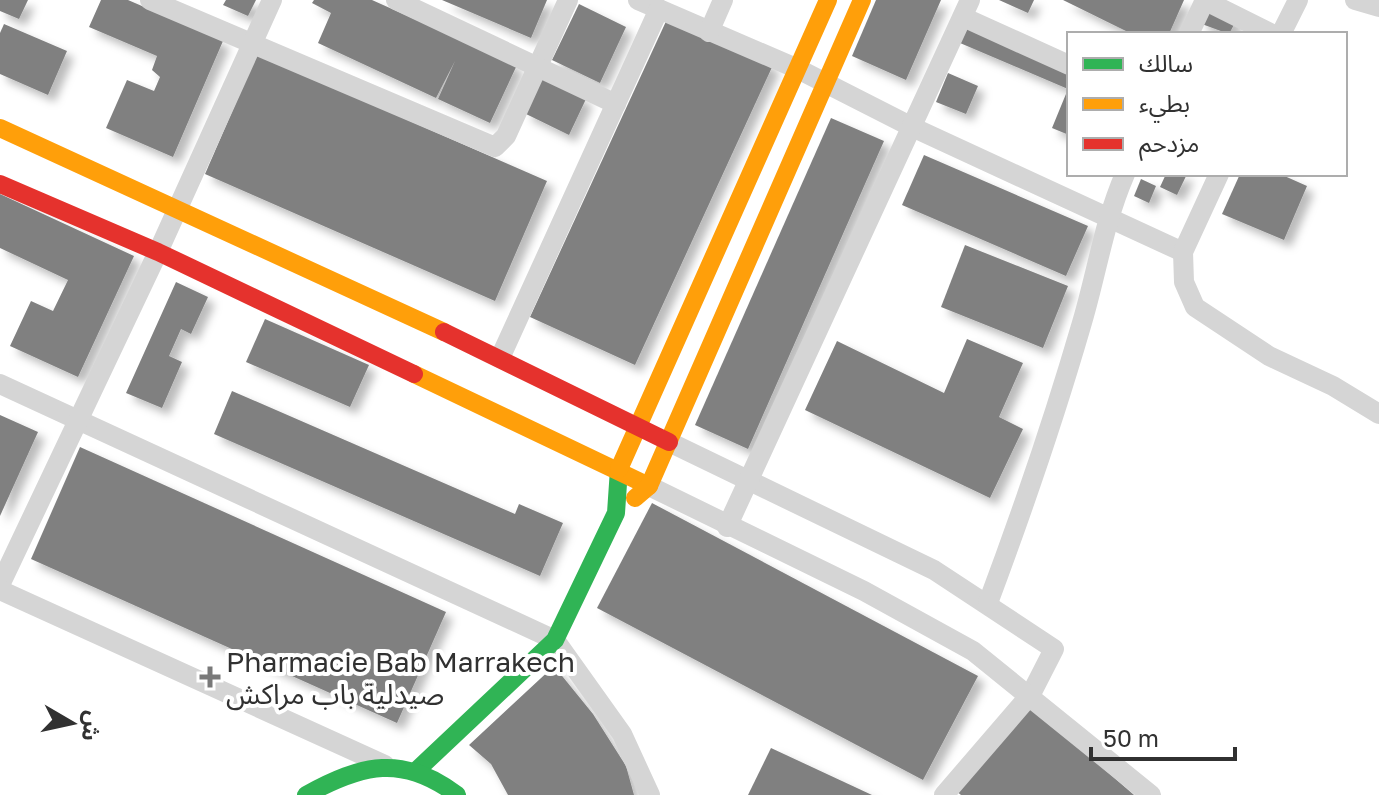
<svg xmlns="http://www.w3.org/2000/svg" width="1379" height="795" viewBox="0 0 1379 795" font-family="'Golos Text','Noto Sans Arabic',sans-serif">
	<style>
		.building { fill: #808080; filter: url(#shadow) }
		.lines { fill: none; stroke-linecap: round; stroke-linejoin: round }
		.street { stroke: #d5d5d5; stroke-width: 20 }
		.fast { stroke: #30b455; stroke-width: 18 }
		.slow { stroke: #ff9f0a; stroke-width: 18 }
		.jam { stroke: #e5322d; stroke-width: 18 }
		.poi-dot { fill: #797979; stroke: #fff; stroke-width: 3 }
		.labels { text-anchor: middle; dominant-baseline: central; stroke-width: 8; stroke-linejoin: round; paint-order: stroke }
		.poi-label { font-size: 28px; fill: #313131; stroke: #fff; text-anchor: start }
	</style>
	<defs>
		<filter id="shadow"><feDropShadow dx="7" dy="7" stdDeviation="4" flood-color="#0004"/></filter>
	</defs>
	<rect width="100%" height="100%" fill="#fff"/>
	<g class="building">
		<path d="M0 0H28L19 19 0 11Z"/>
		<path d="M101 0H128L223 41 173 157 106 128 127 80 154 91 160 77 152 70 157 56 89 27Z"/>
		<path d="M226 0H256L248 16 223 5Z"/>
		<path d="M314 0H372L517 65 490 123 438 99 455 61 436 98 318 43 331 13 312 3Z"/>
		<path d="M442 0H547L531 38Z"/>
		<path d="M876 0H941L906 80 852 56Z"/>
		<path d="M999 0H1034L1028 13Z"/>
		<path d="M1063 0H1184L1169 34H1132Z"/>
		<path d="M579 4 626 27 600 83 552 60Z"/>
		<path d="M1208 5 1237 19 1229 34 1199 23Z"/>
		<path d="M668 17 773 65 635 365 530 317Z"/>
		<path d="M4 24 67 51 48 95 0 74V33Z"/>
		<path d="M968 25 1069 68V135L1052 128 1068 89 960 43Z"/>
		<path d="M257 54 547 181 495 301 205 174Z"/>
		<path d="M948 73 978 86 966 114 936 102Z"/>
		<path d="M541 78 586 99 569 135 524 113Z"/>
		<path d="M831 118 884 141 748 449 695 425Z"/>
		<path d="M924 155 1088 226 1066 276 902 205Z"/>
		<path d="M1166 174H1187L1177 195 1160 187Z"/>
		<path d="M1240 174H1280L1307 186 1284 240 1222 214Z"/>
		<path d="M1141 179 1156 186 1149 203 1134 196Z"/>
		<path d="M0 194 134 256 78 377 10 346 31 301 53 311 68 280 0 248Z"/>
		<path d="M965 245 1068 286 1043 348 941 307Z"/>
		<path d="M176 282 208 297 191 334 181 329 169 356 182 362 162 408 126 393Z"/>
		<path d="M265 319 369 365 350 407 246 362Z"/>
		<path d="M967 339 1023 363 999 417 1023 429 990 498 805 410 837 341 944 393Z"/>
		<path d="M232 391 515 514 519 504 563 523 540 576 214 434Z"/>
		<path d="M0 415 38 432 0 516Z"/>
		<path d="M80 447 446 612 397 723 31 559Z"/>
		<path d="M652 503 978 676 923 780 597 608Z"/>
		<path d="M554 666 593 714 626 766 634 795H508L491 764 469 745Z"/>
		<path d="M1029 704 1134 795H961L956 791Z"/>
		<path d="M771 748 872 795H748Z"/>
	</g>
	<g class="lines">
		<g class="street">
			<path d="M150 0 495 147 506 136 568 0"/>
			<path d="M396 0 616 104"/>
			<path d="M638 0 798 69 912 127 1183 252"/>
			<path d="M1204 0 1272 34"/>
			<path d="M1355 0 1379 7"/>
			<path d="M963 17 1069 65"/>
			<path d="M709 32 723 0"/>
			<path d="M1189 34 1205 0"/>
			<path d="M1281 34 1298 0"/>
			<path d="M1219 174 1183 252 1184 282 1195 307 1269 356 1333 386 1379 414"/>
			<path d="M500 358 659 9"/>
			<path d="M0 384 555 640 622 734 650 795"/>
			<path d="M669 442 934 570 1054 649 1031 694 944 795"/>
			<path d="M649 486 864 591 973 651 1151 795"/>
			<path d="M727 527 970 0"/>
			<path d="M0 585 158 252 272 0"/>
			<path d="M0 590 385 765"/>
			<path d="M988 603C1022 512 1054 419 1081 326 1097 273 1103 225 1125 174"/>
		</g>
		<g class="fast">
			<path d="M416 771 555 640 616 513 619 469"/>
			<path d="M306 795C362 764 403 754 457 795"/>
		</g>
		<g class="slow">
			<path d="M0 128 444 332"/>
			<path d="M414 374 649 486"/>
			<path d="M619 469 828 0"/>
			<path d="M635 498 649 486 862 0"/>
		</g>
		<g class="jam">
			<path d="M0 184 158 252 414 374"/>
			<path d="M444 332 669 442"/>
		</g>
	</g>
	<path class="poi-dot" d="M206 665h8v8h8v8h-8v8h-8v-8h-8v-8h8z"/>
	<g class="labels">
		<g class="poi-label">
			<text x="226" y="661">Pharmacie Bab Marrakech<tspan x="226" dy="32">صيدلية باب مراكش</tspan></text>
		</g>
	</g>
	<rect x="1067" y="32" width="280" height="144" fill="#ffffff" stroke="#adadad" stroke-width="2"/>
	<rect x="1083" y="58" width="40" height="12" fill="#30b455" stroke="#adadad" stroke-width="2"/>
	<text x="1139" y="72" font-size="24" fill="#313131">سالك</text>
	<rect x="1083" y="98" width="40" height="12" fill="#ff9f0a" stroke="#adadad" stroke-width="2"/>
	<text x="1139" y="112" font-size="24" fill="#313131">بطيء</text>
	<rect x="1083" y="138" width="40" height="12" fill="#e5322d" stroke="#adadad" stroke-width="2"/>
	<text x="1139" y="152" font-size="24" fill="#313131">مزدحم</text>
	<g transform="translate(72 723) rotate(99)" stroke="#ffffff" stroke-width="6" paint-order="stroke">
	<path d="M0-6L14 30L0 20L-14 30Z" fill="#313131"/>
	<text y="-12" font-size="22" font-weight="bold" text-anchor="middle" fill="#313131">ش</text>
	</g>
	<path d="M1091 747v12h144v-12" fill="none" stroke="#313131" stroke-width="4"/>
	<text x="1103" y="747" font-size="24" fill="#313131" stroke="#ffffff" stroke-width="6" paint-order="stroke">50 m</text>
</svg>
